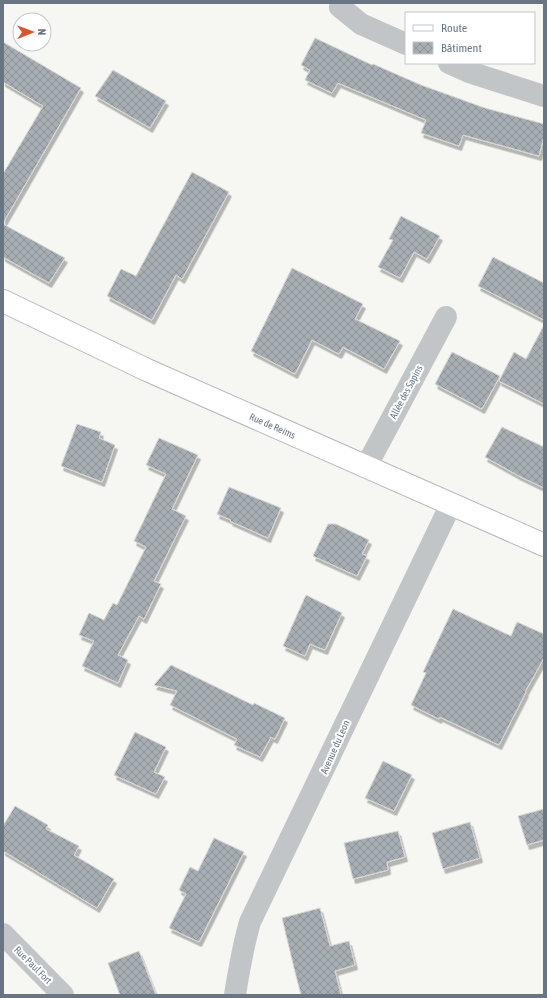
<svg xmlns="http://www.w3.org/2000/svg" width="547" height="998" viewBox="0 0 547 998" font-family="'Asap Condensed',sans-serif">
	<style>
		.building { fill: url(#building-cross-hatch); stroke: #d7d7d5; filter: url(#shadow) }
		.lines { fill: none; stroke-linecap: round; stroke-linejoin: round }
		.major-casing { stroke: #b5b9bc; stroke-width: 24 }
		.minor { stroke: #c1c5c8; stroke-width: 22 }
		.major { stroke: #fff; stroke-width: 22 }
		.labels { text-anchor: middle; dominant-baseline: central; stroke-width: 4; stroke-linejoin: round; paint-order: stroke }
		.street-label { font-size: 10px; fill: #677682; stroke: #fff }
	</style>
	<defs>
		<pattern id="building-cross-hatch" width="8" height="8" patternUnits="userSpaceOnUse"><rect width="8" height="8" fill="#a7aeb3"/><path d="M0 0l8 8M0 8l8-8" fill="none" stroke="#8c9297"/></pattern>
		<filter id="shadow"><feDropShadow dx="2.5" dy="4.5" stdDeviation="0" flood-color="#0004"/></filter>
	</defs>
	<rect width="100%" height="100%" fill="#f6f6f3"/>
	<g class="building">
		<path d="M315 38 372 65 373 64 421 85 485 108 544 124V136L539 156 463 135 459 146 421 133 426 120 338 83 332 93 305 80 310 70 301 65Z"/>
		<path d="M3 42 81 88 3 223V174L43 106 3 82Z"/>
		<path d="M113 70 166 101 150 128 95 96Z"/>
		<path d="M192 172 229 192 182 279 176 275 152 320 107 296 121 269 136 276Z"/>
		<path d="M401 216 440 236 427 259 414 252 400 278 378 267 393 240 389 239Z"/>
		<path d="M3 224 65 258 49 283 3 257Z"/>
		<path d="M493 257 544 283V320L478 286Z"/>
		<path d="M292 268 363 304 355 319 400 341 384 369 343 347 339 354 312 340 295 374 251 351Z"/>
		<path d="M544 325V404L499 381 514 352 526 359Z"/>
		<path d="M452 352 500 376 482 409 435 384Z"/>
		<path d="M77 424 101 432 99 438 115 445 102 482 61 466Z"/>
		<path d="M502 427 544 447V488L519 476 485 457Z"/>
		<path d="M159 438 198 455 172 509 186 516 154 581 161 584 144 619 139 616 118 655 128 660 118 683 82 666 94 641 79 635 89 613 104 620 113 603 117 605 146 547 134 541 166 474 146 465Z"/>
		<path d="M229 487 281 508 268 538 230 521 231 520 217 514Z"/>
		<path d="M328 524H336L369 540 362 554 367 556 357 576 313 556Z"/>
		<path d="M306 595 342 613 325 650 310 644 305 656 283 646Z"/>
		<path d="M453 609 511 636 517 622 544 634V658L525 692H526L499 745 440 717 439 719 411 705 426 673 423 672Z"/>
		<path d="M171 665 253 705 254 703 285 718 275 739 271 737 260 757 234 745 237 739 170 705 177 691 154 685Z"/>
		<path d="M135 732 166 747 154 772 165 777 156 794 114 775Z"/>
		<path d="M383 761 412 775 394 811 365 798Z"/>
		<path d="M15 806 48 825 46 829 79 846 74 855 114 879 97 908 3 851V826Z"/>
		<path d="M544 809V840L527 845 518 816Z"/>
		<path d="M470 822 480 858 443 869 432 833Z"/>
		<path d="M398 831 405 857 387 862 388 870 353 879 344 843Z"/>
		<path d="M214 838 244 852 199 942 169 928 186 894 179 890 190 867 198 871Z"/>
		<path d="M320 908 330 946 349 941 355 965 335 971 341 995H301L294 968 282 918Z"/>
		<path d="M139 951 156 995H120L108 963Z"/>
	</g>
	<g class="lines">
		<g class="major-casing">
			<g id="major">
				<path id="s1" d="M3 301 147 370 544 545"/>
			</g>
		</g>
		<g class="minor">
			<path d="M341 3 340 7 361 24 406 44"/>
			<path d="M449 63 469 72 544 96"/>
			<path d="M366 467 446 317"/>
			<path d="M3 934 63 995"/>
			<path d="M235 995C239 970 243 946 250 922L451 504"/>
		</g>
		<use href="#major" class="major"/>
	</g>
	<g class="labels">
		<g class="street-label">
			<text transform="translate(406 392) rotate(-62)">Allée des Sapins</text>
			<text stroke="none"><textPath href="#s1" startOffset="297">Rue de Reims</textPath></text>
			<text transform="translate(335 747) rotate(-66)">Avenue du Leon</text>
			<text transform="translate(33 965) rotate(45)">Rue Paul Fort</text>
		</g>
	</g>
	<rect width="547" height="998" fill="none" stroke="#677682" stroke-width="8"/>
	<rect x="405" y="12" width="130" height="52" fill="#ffffff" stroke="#c2c8cd"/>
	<rect x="413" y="25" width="20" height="6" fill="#ffffff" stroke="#c2c8cd"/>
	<text x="441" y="32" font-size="12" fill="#677682">Route</text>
	<rect x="413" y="42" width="20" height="12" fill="url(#building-cross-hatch)" stroke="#c2c8cd"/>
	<text x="441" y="52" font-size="12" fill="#677682">Bâtiment</text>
	<g transform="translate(32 32) rotate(89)"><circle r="19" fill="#ffffff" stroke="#c2c8cd"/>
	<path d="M0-3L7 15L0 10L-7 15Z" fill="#d95430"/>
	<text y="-6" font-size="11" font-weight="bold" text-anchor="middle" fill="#677682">N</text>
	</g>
</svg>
